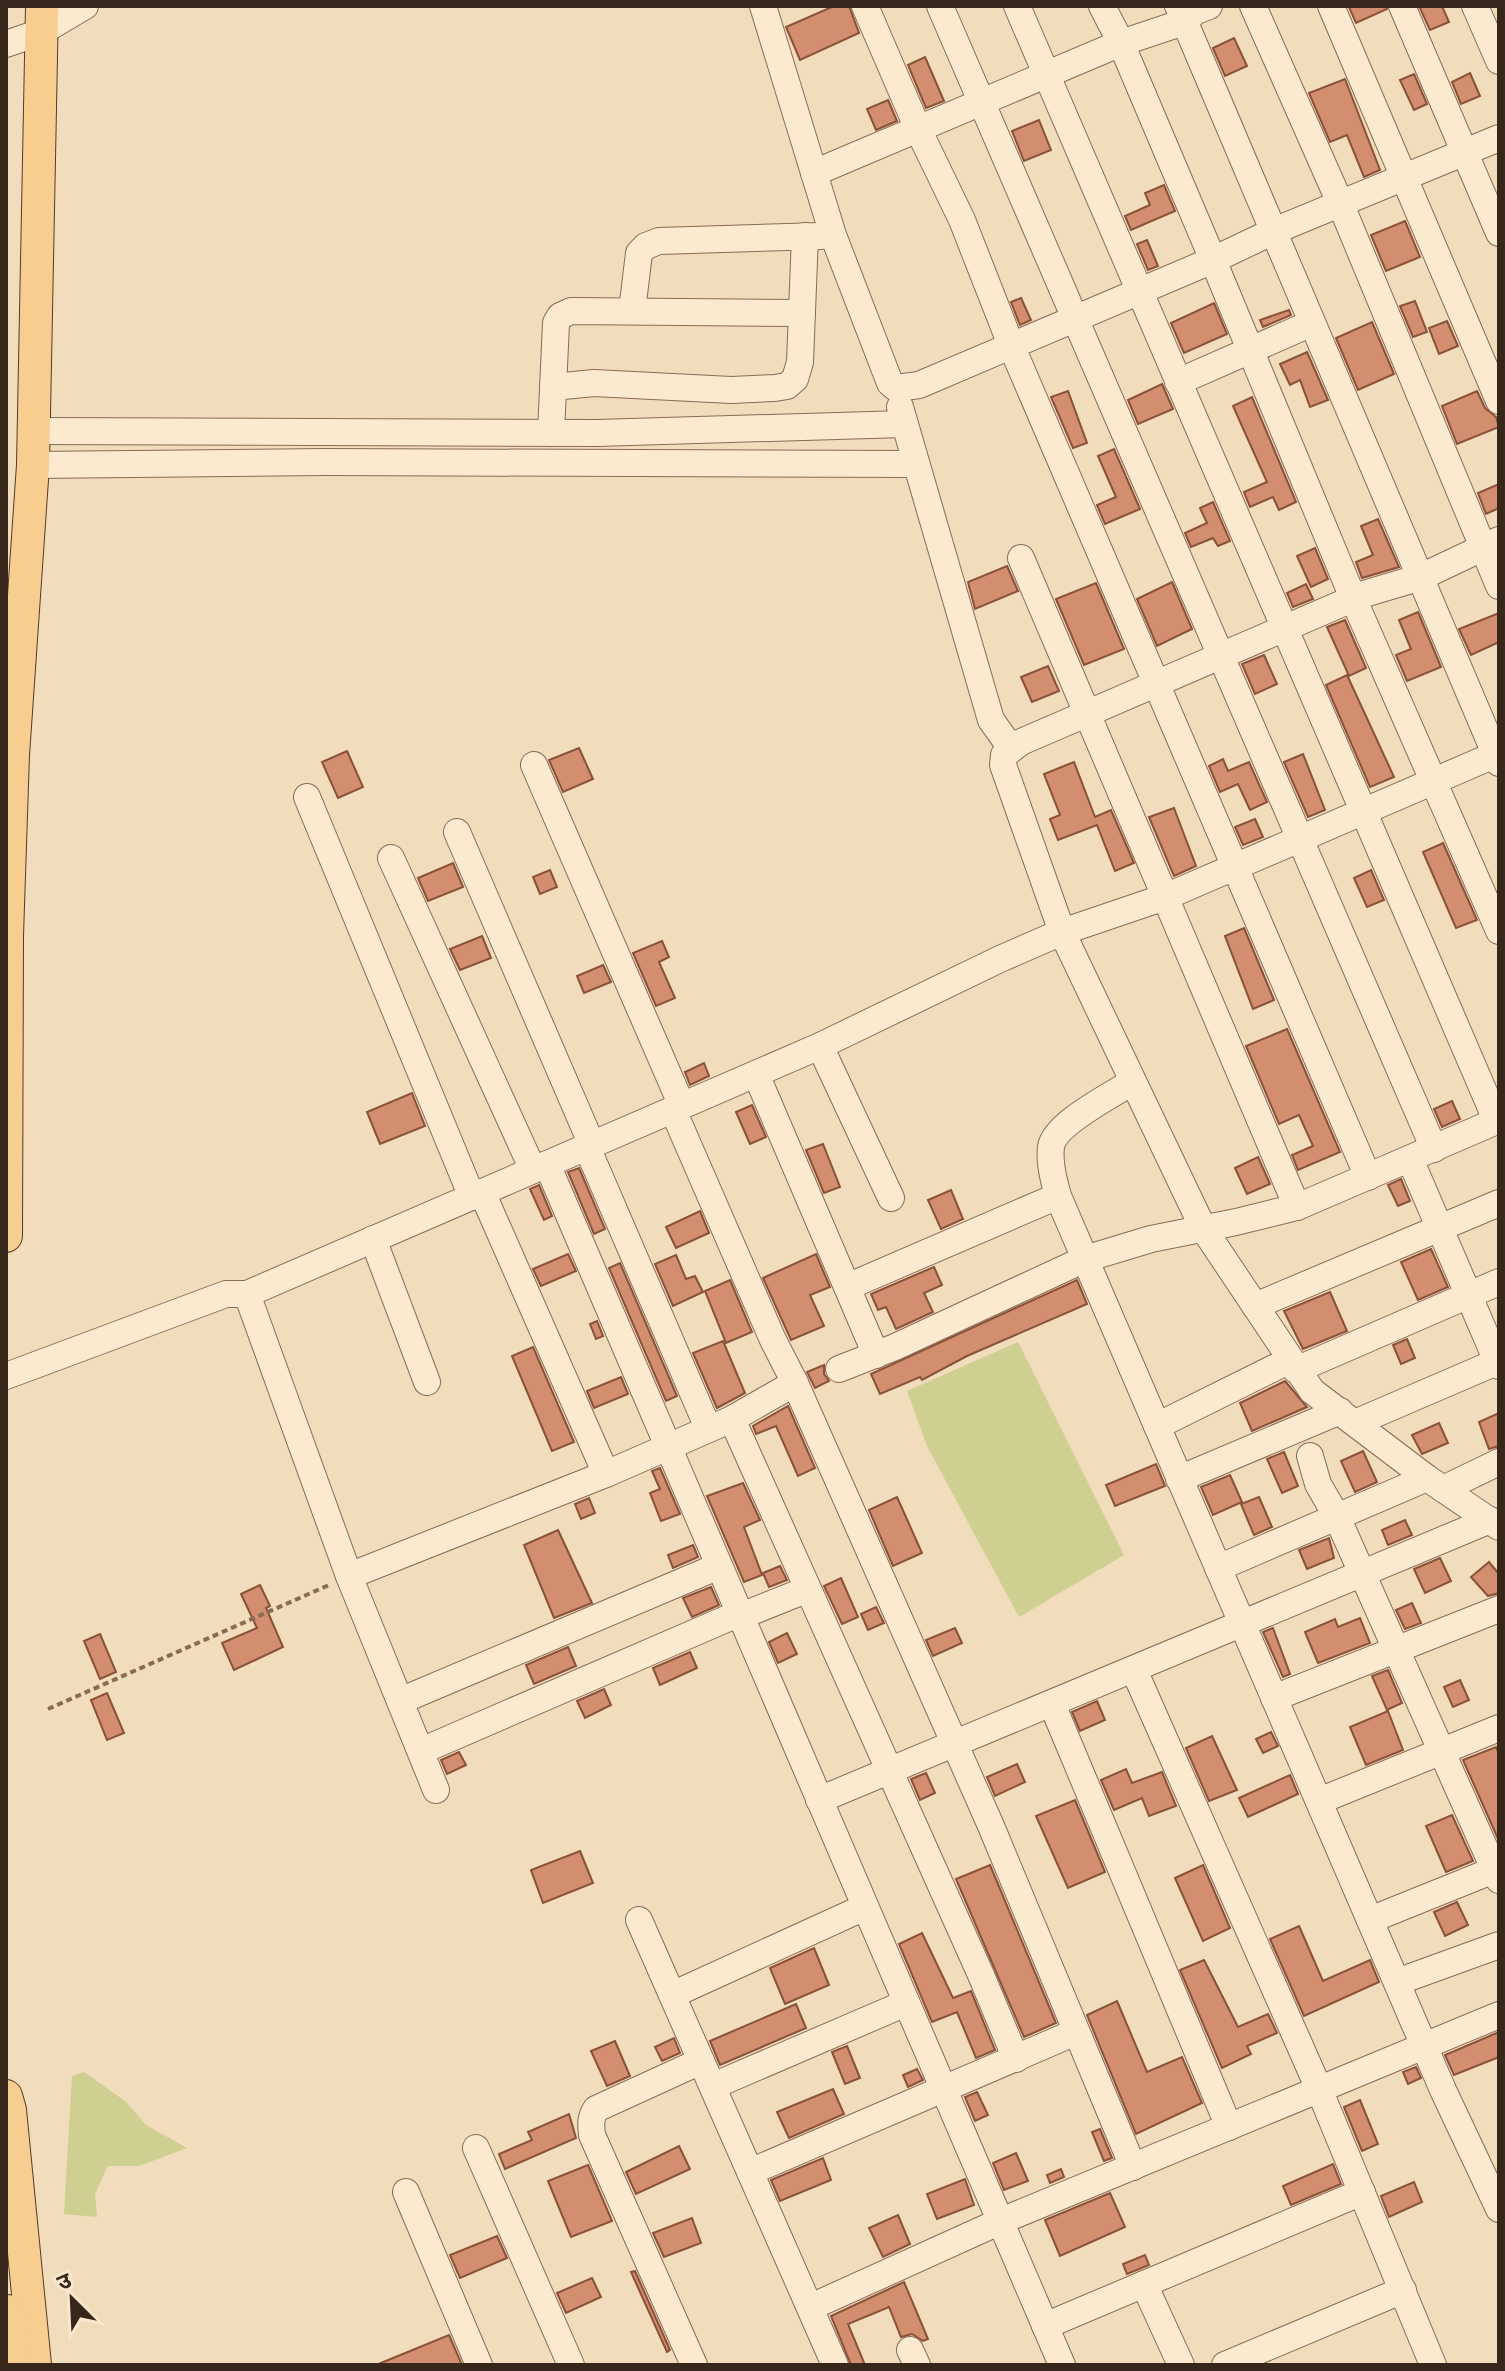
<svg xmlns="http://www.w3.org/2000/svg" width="1505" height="2371" viewBox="0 0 1505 2371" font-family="'Roboto Serif','Noto Sans Devanagari',serif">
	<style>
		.green { fill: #cecf90 }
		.building { fill: #d28e6f; stroke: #8a5139; stroke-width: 2 }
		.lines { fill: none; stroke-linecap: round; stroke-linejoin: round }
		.minor-casing { stroke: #896b55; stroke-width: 28 }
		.major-casing { stroke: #563a2a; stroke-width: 34 }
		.path { stroke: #896b55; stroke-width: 4; stroke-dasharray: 6 4; stroke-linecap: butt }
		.minor { stroke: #fbead0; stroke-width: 26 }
		.major { stroke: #f8cd90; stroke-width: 32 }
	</style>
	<rect width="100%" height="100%" fill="#f1dcbc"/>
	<g class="green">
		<path d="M1018 1342 1124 1555 1019 1617 927 1446 907 1391Z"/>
		<path d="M84 2072 125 2101 146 2125 187 2148 139 2166H108L95 2194 97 2217 64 2214 72 2076Z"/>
	</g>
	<g class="building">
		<path d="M834 6H849L859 33 800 60 786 27Z"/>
		<path d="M1351 6H1386L1387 9 1356 23 1349 7Z"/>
		<path d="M1419 6H1442L1449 22 1430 30Z"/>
		<path d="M1234 38 1247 66 1225 76 1213 48Z"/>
		<path d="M925 57 944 101 926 108 908 65Z"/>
		<path d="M1470 73 1480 96 1461 104 1452 82Z"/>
		<path d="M1414 74 1427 104 1414 110 1400 80Z"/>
		<path d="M1345 79 1380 170 1364 177 1347 135 1330 142 1309 93Z"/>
		<path d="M888 100 897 121 876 130 867 109Z"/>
		<path d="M1039 120 1051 150 1024 161 1012 131Z"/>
		<path d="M1164 185 1175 211 1131 230 1125 216 1150 205 1145 193Z"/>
		<path d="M1405 221 1420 257 1386 271 1371 235Z"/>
		<path d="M1147 240 1158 266 1148 270 1137 244Z"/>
		<path d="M1021 298 1031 320 1020 325 1011 302Z"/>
		<path d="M1415 301 1427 332 1413 337 1400 306Z"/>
		<path d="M1214 303 1227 334 1184 353 1171 323Z"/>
		<path d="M1289 310 1291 315 1263 327 1260 320Z"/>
		<path d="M1447 321 1458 346 1439 354 1429 328Z"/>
		<path d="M1372 322 1394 374 1358 390 1336 338Z"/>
		<path d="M1307 352 1328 400 1310 407 1300 380 1290 385 1280 364Z"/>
		<path d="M1162 384 1173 409 1138 424 1128 400Z"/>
		<path d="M1068 391 1087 443 1073 448 1051 397Z"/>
		<path d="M1477 391 1485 408 1496 417 1499 427 1457 444 1442 406Z"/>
		<path d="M1252 397 1296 502 1279 510 1273 497 1250 507 1244 492 1267 482 1233 406Z"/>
		<path d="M1114 449 1140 509 1105 524 1097 505 1116 497 1098 456Z"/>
		<path d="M1499 484V508L1486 514 1478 493Z"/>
		<path d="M1213 502 1230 541 1218 546 1213 538 1191 547 1185 533 1207 523 1200 508Z"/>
		<path d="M1378 519 1399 567 1362 578 1356 562 1373 555 1361 526Z"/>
		<path d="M1315 548 1328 579 1311 587 1297 556Z"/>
		<path d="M1007 566 1018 591 975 609 968 582Z"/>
		<path d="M1172 582 1192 629 1157 646 1137 599Z"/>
		<path d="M1096 583 1124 649 1084 665 1056 599Z"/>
		<path d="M1306 584 1313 599 1293 607 1287 593Z"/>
		<path d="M1418 612 1441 667 1407 681 1396 655 1411 649 1399 620Z"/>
		<path d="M1499 613V642L1471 655 1459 629Z"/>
		<path d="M1345 620 1366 668 1349 676 1327 627Z"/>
		<path d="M1264 655 1277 684 1255 694 1242 664Z"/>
		<path d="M1048 666 1059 691 1032 702 1021 677Z"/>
		<path d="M1347 675 1394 777 1370 787 1326 685Z"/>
		<path d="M579 748 593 779 563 792 549 760Z"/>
		<path d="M347 751 363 787 338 798 322 762Z"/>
		<path d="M1303 754 1325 810 1308 817 1284 762Z"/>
		<path d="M1223 759 1228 771 1249 762 1267 802 1250 810 1238 784 1220 792 1209 766Z"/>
		<path d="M1074 762 1095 817 1111 810 1134 863 1115 871 1097 825 1058 840 1050 819 1060 815 1044 774Z"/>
		<path d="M1174 808 1196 866 1174 876 1149 817Z"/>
		<path d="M1255 819 1263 837 1243 845 1235 827Z"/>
		<path d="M1443 843 1477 920 1456 928 1423 852Z"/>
		<path d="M453 863 463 887 428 901 418 878Z"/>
		<path d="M550 870 557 887 540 894 533 877Z"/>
		<path d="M1371 870 1384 900 1367 907 1354 878Z"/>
		<path d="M1244 928 1274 1000 1253 1009 1225 936Z"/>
		<path d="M482 936 491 958 460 970 450 949Z"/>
		<path d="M662 941 669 957 659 962 675 998 656 1006 633 953Z"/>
		<path d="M603 965 611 982 584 993 577 976Z"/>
		<path d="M1287 1029 1340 1152 1298 1170 1292 1155 1313 1146 1299 1115 1279 1124 1246 1046Z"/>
		<path d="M704 1063 709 1076 690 1085 685 1072Z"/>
		<path d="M412 1093 425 1126 380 1144 367 1112Z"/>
		<path d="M1452 1101 1460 1119 1442 1127 1434 1109Z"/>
		<path d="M752 1105 766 1137 750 1144 736 1112Z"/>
		<path d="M823 1144 840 1187 824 1193 806 1150Z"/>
		<path d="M1258 1157 1270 1184 1247 1194 1235 1168Z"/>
		<path d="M579 1168 605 1229 594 1234 568 1172Z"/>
		<path d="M1401 1179 1410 1201 1398 1206 1388 1185Z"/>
		<path d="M539 1185 552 1216 544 1220 530 1189Z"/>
		<path d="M951 1190 963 1219 941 1229 928 1200Z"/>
		<path d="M700 1211 709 1233 676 1248 666 1227Z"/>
		<path d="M1431 1249 1448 1287 1418 1300 1401 1262Z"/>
		<path d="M568 1254 576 1271 541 1286 533 1269Z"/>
		<path d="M816 1254 830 1287 810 1295 824 1326 791 1340 763 1278Z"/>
		<path d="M676 1255 686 1279 695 1276 703 1292 673 1306 655 1264Z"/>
		<path d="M620 1263 677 1396 666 1401 609 1268Z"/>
		<path d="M934 1267 942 1285 924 1293 933 1312 896 1329 886 1307 878 1310 871 1294Z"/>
		<path d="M730 1280 752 1332 726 1343 705 1291Z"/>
		<path d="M1077 1280 1087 1304 967 1356 922 1380 920 1377 880 1394 871 1374Z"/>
		<path d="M1330 1292 1347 1331 1303 1349 1284 1311Z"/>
		<path d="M597 1321 603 1336 596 1339 590 1324Z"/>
		<path d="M1407 1339 1415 1358 1401 1364 1393 1345Z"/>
		<path d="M723 1341 745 1393 717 1408 693 1353Z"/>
		<path d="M533 1347 574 1442 552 1451 512 1356Z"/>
		<path d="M824 1365V1374L829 1381 815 1388 807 1372Z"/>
		<path d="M621 1377 628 1394 594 1408 587 1391Z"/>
		<path d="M1285 1381 1307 1407 1252 1431 1240 1403Z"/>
		<path d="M788 1406 815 1468 798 1476 776 1426 756 1434 753 1426Z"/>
		<path d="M1499 1413V1446L1489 1449 1479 1422Z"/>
		<path d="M1439 1423 1448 1443 1422 1454 1412 1435Z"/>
		<path d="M1363 1451 1377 1482 1355 1492 1341 1461Z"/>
		<path d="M1284 1452 1298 1486 1282 1493 1267 1459Z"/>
		<path d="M1156 1464 1165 1486 1115 1506 1106 1485Z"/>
		<path d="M660 1468 680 1514 661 1521 650 1493 660 1489 652 1471Z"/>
		<path d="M1230 1475 1242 1502 1213 1515 1201 1487Z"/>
		<path d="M743 1483 760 1520 744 1527 762 1575 744 1582 707 1496Z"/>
		<path d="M897 1497 922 1553 893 1566 869 1510Z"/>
		<path d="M1259 1497 1272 1527 1254 1535 1241 1504Z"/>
		<path d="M589 1498 595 1513 581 1519 575 1504Z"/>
		<path d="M1405 1520 1412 1535 1388 1545 1382 1530Z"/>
		<path d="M558 1530 592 1603 554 1618 524 1545Z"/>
		<path d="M1329 1538 1334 1558 1307 1569 1299 1550Z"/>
		<path d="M693 1545 698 1557 673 1568 668 1555Z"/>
		<path d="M1440 1558 1451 1581 1425 1593 1414 1569Z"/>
		<path d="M1489 1562 1499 1574V1593L1488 1596 1471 1577Z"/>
		<path d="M780 1566 787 1580 769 1587 763 1573Z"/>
		<path d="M841 1578 858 1617 842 1624 824 1586Z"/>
		<path d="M260 1585 270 1606 266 1608 283 1647 234 1670 222 1643 257 1628 241 1594Z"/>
		<path d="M711 1587 719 1605 692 1617 683 1598Z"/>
		<path d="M1412 1603 1421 1623 1405 1629 1396 1610Z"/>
		<path d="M876 1607 884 1623 868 1630 861 1614Z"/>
		<path d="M1360 1618 1370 1643 1318 1663 1305 1632 1335 1619 1338 1627Z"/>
		<path d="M955 1628 962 1643 933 1656 926 1640Z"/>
		<path d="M1273 1628 1290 1674 1283 1677 1263 1632Z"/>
		<path d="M787 1633 797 1654 778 1663 769 1642Z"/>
		<path d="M100 1634 116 1672 100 1679 84 1641Z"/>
		<path d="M568 1647 576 1666 534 1684 526 1665Z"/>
		<path d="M690 1652 697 1668 660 1685 653 1668Z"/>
		<path d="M1388 1670 1402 1703 1387 1710 1372 1676Z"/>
		<path d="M1460 1680 1469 1700 1453 1707 1444 1687Z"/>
		<path d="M604 1689 611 1705 585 1718 577 1701Z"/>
		<path d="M107 1693 124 1733 107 1740 91 1700Z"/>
		<path d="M1097 1701 1105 1720 1080 1731 1072 1712Z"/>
		<path d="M1388 1711 1403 1750 1366 1765 1350 1727Z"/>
		<path d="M1271 1732 1278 1746 1263 1753 1256 1739Z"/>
		<path d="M1212 1736 1237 1790 1209 1801 1186 1748Z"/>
		<path d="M1496 1747 1499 1754V1841L1463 1760Z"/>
		<path d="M459 1752 466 1765 447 1774 441 1760Z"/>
		<path d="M1017 1764 1025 1782 995 1796 987 1777Z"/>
		<path d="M1126 1769 1132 1783 1162 1772 1176 1806 1149 1816 1142 1798 1114 1810 1101 1780Z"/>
		<path d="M926 1773 935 1793 920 1800 911 1779Z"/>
		<path d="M1290 1775 1298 1794 1248 1817 1239 1798Z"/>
		<path d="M1075 1800 1105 1872 1068 1888 1036 1816Z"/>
		<path d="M1452 1815 1473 1861 1446 1872 1426 1826Z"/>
		<path d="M580 1851 593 1883 543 1903 531 1870Z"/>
		<path d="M990 1865 1056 2023 1024 2037 956 1879Z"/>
		<path d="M1203 1865 1230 1928 1203 1941 1175 1878Z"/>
		<path d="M1457 1902 1468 1925 1445 1936 1434 1912Z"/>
		<path d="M1299 1926 1323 1981 1370 1960 1379 1982 1304 2016 1270 1939Z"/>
		<path d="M922 1933 953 1998 971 1991 995 2050 976 2058 957 2012 932 2022 899 1944Z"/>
		<path d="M814 1948 829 1985 785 2004 770 1968Z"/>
		<path d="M1204 1960 1238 2027 1268 2014 1277 2033 1247 2046 1251 2054 1222 2068 1180 1970Z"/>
		<path d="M1117 2001 1147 2072 1182 2057 1202 2103 1136 2134 1087 2015Z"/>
		<path d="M796 2004 806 2028 720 2065 710 2041Z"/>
		<path d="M1499 2032V2057L1454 2075 1445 2055Z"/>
		<path d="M674 2038 680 2053 662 2061 655 2047Z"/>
		<path d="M615 2041 630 2076 607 2086 591 2051Z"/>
		<path d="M847 2046 860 2078 845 2084 832 2052Z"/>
		<path d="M1416 2067 1421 2078 1408 2084 1403 2072Z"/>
		<path d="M917 2069 923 2080 908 2087 903 2075Z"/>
		<path d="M833 2089 844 2114 789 2138 777 2112Z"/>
		<path d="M977 2092 988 2115 975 2121 965 2097Z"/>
		<path d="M1360 2100 1378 2144 1362 2151 1344 2107Z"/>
		<path d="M569 2114 576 2138 505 2169 499 2154 532 2140 528 2132Z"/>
		<path d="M1100 2129 1112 2158 1104 2161 1092 2132Z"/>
		<path d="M679 2146 690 2169 636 2194 626 2172Z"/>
		<path d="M1016 2153 1028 2181 1004 2190 993 2163Z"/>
		<path d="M823 2158 831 2180 780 2201 771 2180Z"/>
		<path d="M1333 2164 1341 2184 1291 2205 1283 2186Z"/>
		<path d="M588 2165 612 2221 571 2237 548 2181Z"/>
		<path d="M1061 2169 1064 2177 1050 2183 1047 2175Z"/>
		<path d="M965 2179 974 2205 937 2219 927 2194Z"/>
		<path d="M1414 2182 1422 2202 1389 2217 1381 2196Z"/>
		<path d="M1110 2193 1125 2227 1060 2256 1045 2220Z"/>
		<path d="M898 2215 910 2244 883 2257 869 2228Z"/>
		<path d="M692 2218 701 2243 664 2257 653 2233Z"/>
		<path d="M497 2236 507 2258 460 2278 450 2255Z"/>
		<path d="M1145 2255 1149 2265 1127 2274 1123 2264Z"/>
		<path d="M635 2271 670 2350 667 2352 631 2272Z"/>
		<path d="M592 2278 601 2297 566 2313 557 2293Z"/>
		<path d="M904 2282 928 2339 923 2341 912 2334 901 2337 889 2307 848 2324 865 2365H851L831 2316Z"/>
		<path d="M449 2335 462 2365H376Z"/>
	</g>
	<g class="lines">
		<g class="minor-casing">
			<g id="minor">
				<path d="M763 6 833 235 890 383 896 388 919 385 1213 260 1274 231 1499 138"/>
				<path d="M865 6 918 129 962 220 1011 345 1368 1177"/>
				<path d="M940 6 1434 1149"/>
				<path d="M1017 6 1497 1122"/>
				<path d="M1102 6 1121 43 1213 260 1353 598 1499 931"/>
				<path d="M1178 6 1499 763"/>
				<path d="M1253 6 1341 205 1499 586"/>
				<path d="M1331 6 1499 401"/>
				<path d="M1402 6 1499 233"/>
				<path d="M1475 6 1499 61"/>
				<path d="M6 44 41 32 85 6"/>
				<path d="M814 173 1121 43 1184 22 1196 11 1209 6"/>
				<path d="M632 311 639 253 646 246 659 241 821 236"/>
				<path d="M1178 382 1312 323"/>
				<path d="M553 387 594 383 731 390 775 388 787 386 795 379 800 362 805 236"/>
				<path d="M900 407 991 720 1011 748"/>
				<path d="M32 431 597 433 904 424"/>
				<path d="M551 433 556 323 560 316 571 311 802 313"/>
				<path d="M33 465 324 462 916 464"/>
				<path d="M1499 540 1421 577 1364 594 1021 742 1004 755 1003 765 1062 932 1203 1228 1312 1391 1427 1478 1499 1527"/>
				<path d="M1021 558 1297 1207"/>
				<path d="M534 765 682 1106"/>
				<path d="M307 797 472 1197"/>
				<path d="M457 832 592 1145"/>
				<path d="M391 858 533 1170"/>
				<path d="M820 1046 891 1198"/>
				<path d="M756 1074 847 1287 1058 1196 1443 2090 1499 2209"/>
				<path d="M673 1110 773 1340 795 1383 991 1826 1133 2167"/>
				<path d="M587 1147 708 1428"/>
				<path d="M1410 1159 1499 1366"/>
				<path d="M547 1164 1062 2365"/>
				<path d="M482 1192 606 1474"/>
				<path d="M1058 1196C1054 1181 1049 1163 1051 1147 1054 1124 1112 1095 1132 1082"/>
				<path d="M373 1239 427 1382"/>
				<path d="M847 1287 876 1355"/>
				<path d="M247 1294 349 1576 436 1790"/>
				<path d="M1255 1306 1499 1203"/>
				<path d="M839 1369 895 1347 1085 1259 1151 1239 1236 1222 1297 1207 1499 1120"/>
				<path d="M1296 1370 1499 1282"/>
				<path d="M6 1376 226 1294H247L820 1046 1000 959 1062 932 1165 897 1499 753"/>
				<path d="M732 1419 981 1975 1016 2059"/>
				<path d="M1357 1422 1499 1361"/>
				<path d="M1157 1426 1290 1360"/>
				<path d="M1310 1456 1318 1484 1337 1517 1499 1880"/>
				<path d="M1179 1479 1340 1411"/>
				<path d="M1443 1489 1499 1462"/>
				<path d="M1218 1568 1427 1478"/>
				<path d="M349 1576 606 1474 732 1419 795 1383"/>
				<path d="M741 1616 806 1590"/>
				<path d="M1134 1670 1319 2089 1433 2365"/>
				<path d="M1274 1698 1499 1609"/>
				<path d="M400 1701 719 1566"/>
				<path d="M1052 1704 1229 2127"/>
				<path d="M421 1751 740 1613"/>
				<path d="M819 1800 1490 1520"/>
				<path d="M1319 1801 1499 1728"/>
				<path d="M639 1920 835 2365"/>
				<path d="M1370 1920 1499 1868"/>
				<path d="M1397 1982 1499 1945"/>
				<path d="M672 1995 865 1907"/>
				<path d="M713 2086 906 2003"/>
				<path d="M476 2148 571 2365"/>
				<path d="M750 2172 1076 2032"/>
				<path d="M406 2192 479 2365"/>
				<path d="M1144 2284 1181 2365"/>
				<path d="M811 2307 1001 2221 1499 2015"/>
				<path d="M1045 2326 1362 2192"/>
				<path d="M910 2350 917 2365"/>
				<path d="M694 2365 592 2135C591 2125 590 2118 596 2109L701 2061"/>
				<path d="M1225 2365 1403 2290"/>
			</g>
		</g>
		<g class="major-casing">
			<g id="major">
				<path d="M6 1236 7 936 13 755 33 465 42 6"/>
				<path d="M6 2096 10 2110 35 2365"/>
				<path d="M7 2365 13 2345 8 2311"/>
			</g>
		</g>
		<path class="path" d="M48 1709 329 1585"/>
		<use href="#minor" class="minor"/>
		<use href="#major" class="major"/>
	</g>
	<rect width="1505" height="2371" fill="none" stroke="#37261a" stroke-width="16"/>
	<g transform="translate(72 2299) rotate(336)" stroke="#f8e7cc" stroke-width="6" paint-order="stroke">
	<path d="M0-6L14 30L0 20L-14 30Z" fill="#37261a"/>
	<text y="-12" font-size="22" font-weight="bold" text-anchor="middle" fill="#37261a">उ</text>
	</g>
</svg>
